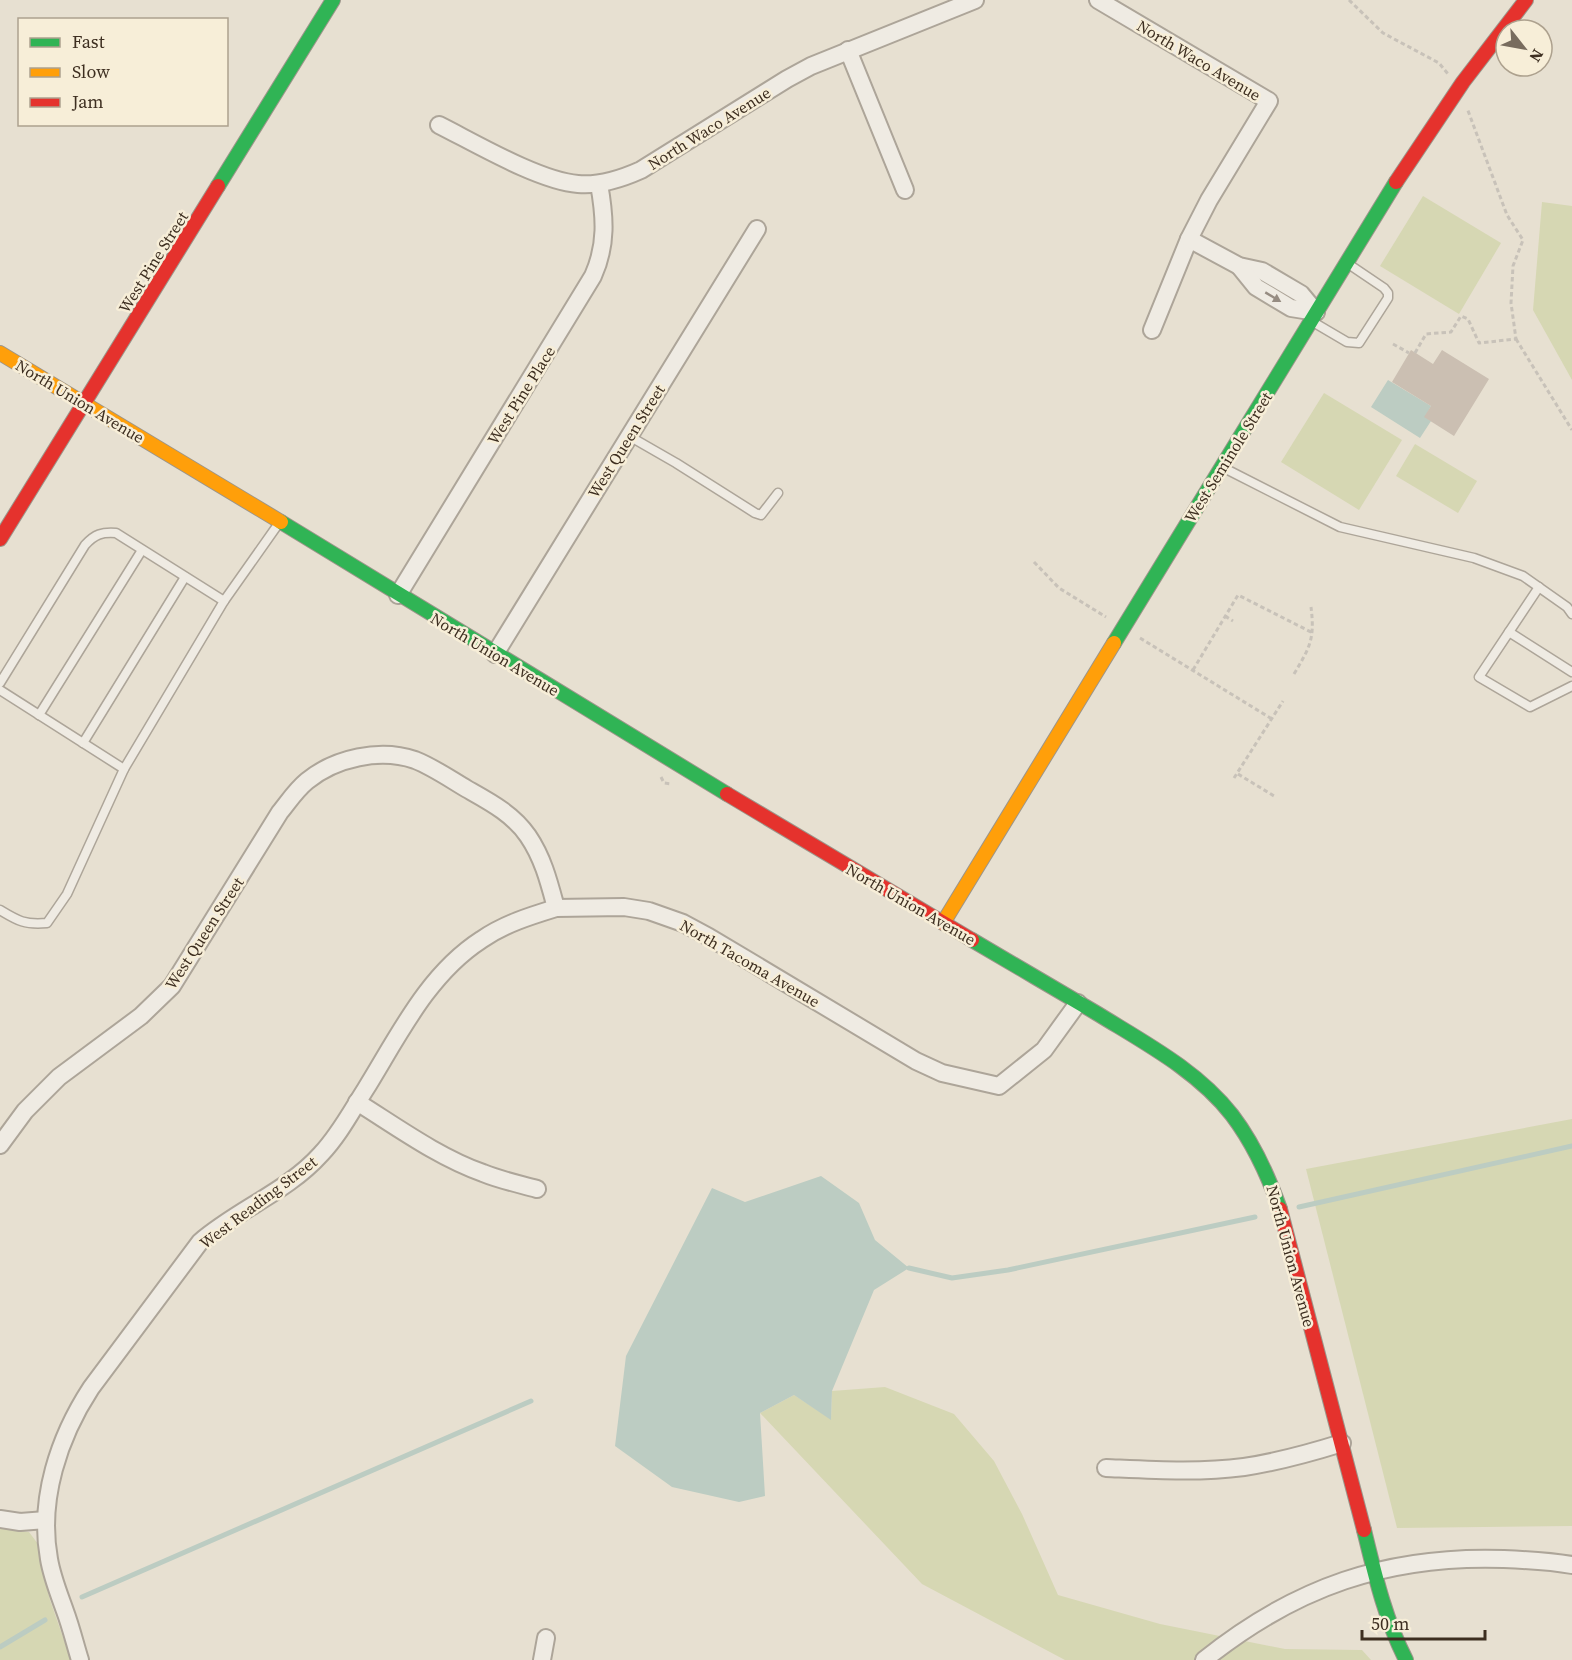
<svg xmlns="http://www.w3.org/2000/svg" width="1572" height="1660" viewBox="0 0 1572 1660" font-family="'Source Serif 4',serif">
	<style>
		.green { fill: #d6d7b3 }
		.water { fill: #bcccc2 }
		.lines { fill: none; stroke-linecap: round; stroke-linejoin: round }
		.stream { stroke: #bcccc2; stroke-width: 5 }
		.building { fill: #cbbfb2 }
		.lane-casing { stroke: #ada599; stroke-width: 11 }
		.street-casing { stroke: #ada599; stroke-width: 20 }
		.fast-casing { stroke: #9c958a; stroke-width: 16 }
		.slow-casing { stroke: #9c958a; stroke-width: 16 }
		.jam-casing { stroke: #9c958a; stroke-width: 16 }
		.path { stroke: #c8c2b9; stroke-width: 3; stroke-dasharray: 4.5 3; stroke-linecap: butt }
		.lane { stroke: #efebe3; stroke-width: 8 }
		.street { stroke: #efebe3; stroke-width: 16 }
		.fast { stroke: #30b455; stroke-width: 14 }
		.slow { stroke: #ff9f0a; stroke-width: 14 }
		.jam { stroke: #e5322d; stroke-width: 14 }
		.oneway { fill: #968c82 }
		.labels { text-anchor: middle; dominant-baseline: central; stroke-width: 5; stroke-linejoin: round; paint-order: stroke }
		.street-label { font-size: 16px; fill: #3d2e20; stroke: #f7eed8 }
	</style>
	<rect width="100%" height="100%" fill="#e7e0d1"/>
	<g class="green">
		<path d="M1423 196 1501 243 1459 314 1380 266Z"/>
		<path d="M1542 202 1572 206V380L1533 310Z"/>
		<path d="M1324 393 1402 440 1359 510 1281 462Z"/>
		<path d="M1415 444 1477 481 1458 513 1396 476Z"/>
		<path d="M1572 1119V1526L1397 1528 1306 1169Z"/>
		<path d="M885 1387 954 1414 994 1461 1022 1514 1058 1595 1160 1624 1285 1649 1362 1650 1371 1660H1065L922 1584 760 1413 794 1395 831 1419 832 1391Z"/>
		<path d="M0 1528 29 1532 38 1544 42 1569 50 1600 71 1660H0Z"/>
	</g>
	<g class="water">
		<path d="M1388 380 1431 406 1425 417 1431 421 1420 438 1371 407Z"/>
		<path d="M821 1176 859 1203 875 1240 909 1268 874 1290 832 1391 831 1420 794 1395 760 1413 765 1496 739 1502 672 1487 615 1446 626 1356 712 1188 745 1202Z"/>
	</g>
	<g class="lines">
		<g class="stream">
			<path d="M1299 1207 1572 1146"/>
			<path d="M909 1268 952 1278 1008 1270 1255 1217"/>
			<path d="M82 1597 531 1401"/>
			<path d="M0 1647 45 1620"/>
		</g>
	</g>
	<path class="building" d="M1411 350 1433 364 1442 350 1489 379 1454 436 1424 417 1431 406 1392 382Z"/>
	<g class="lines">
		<g class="lane-casing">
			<g id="lane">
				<path d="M1313 322 1347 342 1359 343 1388 298V293L1384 288 1347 263"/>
				<path d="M629 436 676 463 755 513 761 515 778 493"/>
				<path d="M1222 467 1340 527 1474 558 1523 576 1567 607 1572 614"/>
				<path d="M1539 587 1479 677 1530 707 1572 686"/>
				<path d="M1509 632 1572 672"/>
				<path d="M0 683 85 545C95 534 102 532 116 533L224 601"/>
				<path d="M0 690 124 769"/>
				<path d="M39 715 142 550"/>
				<path d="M83 743 185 577"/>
				<path d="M0 910C18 921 25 925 47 923L67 894 124 769 224 601 279 523"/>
			</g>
		</g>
		<g class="street-casing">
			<g id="street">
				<path d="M1098 0 1269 101 1209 200 1189 239 1152 330"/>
				<path d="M848 50 905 190"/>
				<path d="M439 125C475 143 539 181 578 184 600 186 621 179 641 170L787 79 811 66 975 0"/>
				<path d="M1189 239 1239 266 1262 271 1301 294 1316 312"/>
				<path d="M1239 266 1256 287 1291 308 1316 312"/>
				<path d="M398 595 593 276C607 245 605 217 599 184"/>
				<path d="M495 654 757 229"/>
				<path d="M357 1102C397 1127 438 1157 483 1173 500 1180 519 1184 537 1189"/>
				<path d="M0 1145 25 1111 59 1077 141 1016 172 986 280 812C289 801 296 790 307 781 335 758 380 748 415 760 433 767 450 779 467 789 490 802 513 814 528 836 543 858 549 882 556 908L624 907 649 911 683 923 709 937 916 1061 942 1073 999 1086 1044 1050 1078 1003"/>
				<path d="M1106 1468C1152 1470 1199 1473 1244 1467 1277 1462 1310 1453 1342 1443"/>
				<path d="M0 1519 20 1522 46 1520"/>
				<path d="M80 1660C75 1644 71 1627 65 1611 59 1594 52 1577 49 1559 38 1499 59 1437 91 1388L200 1242C238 1209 287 1192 321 1154 339 1135 351 1112 365 1090 398 1037 427 975 481 940 504 924 530 916 556 908"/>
				<path d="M542 1660 546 1638"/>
				<path d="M1204 1660C1295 1587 1387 1555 1504 1559 1527 1560 1549 1561 1572 1565"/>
			</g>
		</g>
		<g class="fast-casing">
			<g id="fast">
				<path d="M218 186 333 0"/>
				<path d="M281 522 727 794"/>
				<path d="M1114 643 1396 182"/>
				<path d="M972 940C1014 965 1056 989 1098 1014 1145 1043 1198 1071 1232 1115 1254 1144 1268 1175 1280 1209"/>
				<path d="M1364 1530C1375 1575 1385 1619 1406 1660"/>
			</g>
		</g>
		<g class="slow-casing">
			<g id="slow">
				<path d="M0 353 281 522"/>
				<path d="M943 923 1114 643"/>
			</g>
		</g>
		<g class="jam-casing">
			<g id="jam">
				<path d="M1396 182 1463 82 1526 0"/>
				<path d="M0 539 218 186"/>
				<path d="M727 794 972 940"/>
				<path d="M1280 1209 1364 1530"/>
			</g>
		</g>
		<g class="path">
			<path d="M1349 0 1383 33 1439 63 1448 74"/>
			<path d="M1516 339 1572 430"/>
			<path d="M1393 344 1409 353"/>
			<path d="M1415 353 1426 334 1451 332 1461 316 1468 319 1479 343 1516 339 1511 303 1513 266 1523 240 1507 215 1467 108"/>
			<path d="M1034 562 1059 588 1106 617"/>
			<path d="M1225 616 1233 621"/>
			<path d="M1140 638 1272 719"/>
			<path d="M1193 670 1238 595 1313 633"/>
			<path d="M1294 674C1310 647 1315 639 1311 607"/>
			<path d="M1238 774 1274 796"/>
			<path d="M661 777 664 783 672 784"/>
			<path d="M1234 778 1283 701"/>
		</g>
		<use href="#lane" class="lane"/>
		<use href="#street" class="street"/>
		<use href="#fast" class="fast"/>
		<use href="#slow" class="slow"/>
		<use href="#jam" class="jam"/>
	</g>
	<defs><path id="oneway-solid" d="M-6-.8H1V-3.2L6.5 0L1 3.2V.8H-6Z" transform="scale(1.5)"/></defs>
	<use class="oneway" href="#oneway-solid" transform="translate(1273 297) rotate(31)"/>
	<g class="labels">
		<g class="street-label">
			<text transform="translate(1199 60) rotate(31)">North Waco Avenue</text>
			<text transform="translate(709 128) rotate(-32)">North Waco Avenue</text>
			<text transform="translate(153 262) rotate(-58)">West Pine Street</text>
			<text transform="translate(521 395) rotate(-58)">West Pine Place</text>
			<text transform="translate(80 401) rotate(31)">North Union Avenue</text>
			<text transform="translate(626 441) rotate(-58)">West Queen Street</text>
			<text transform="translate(1228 457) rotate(-58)">West Seminole Street</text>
			<text transform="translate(495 654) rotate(31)">North Union Avenue</text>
			<text transform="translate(911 904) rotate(30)">North Union Avenue</text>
			<text transform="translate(204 933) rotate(-57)">West Queen Street</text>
			<text transform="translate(750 963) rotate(30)">North Tacoma Avenue</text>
			<text transform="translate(258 1202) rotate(-37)">West Reading Street</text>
			<text transform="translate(1291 1256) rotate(75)">North Union Avenue</text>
		</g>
	</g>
	<rect x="18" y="18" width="210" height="108" fill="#f7eed8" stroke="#ada18e" stroke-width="1.5"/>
	<rect x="30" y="38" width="30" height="9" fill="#30b455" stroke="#ada18e" stroke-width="1.5"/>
	<text x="72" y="48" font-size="18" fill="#3d2e20">Fast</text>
	<rect x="30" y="68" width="30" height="9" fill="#ff9f0a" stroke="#ada18e" stroke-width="1.5"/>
	<text x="72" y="78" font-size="18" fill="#3d2e20">Slow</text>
	<rect x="30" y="98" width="30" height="9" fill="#e5322d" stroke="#ada18e" stroke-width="1.5"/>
	<text x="72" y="108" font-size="18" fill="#3d2e20">Jam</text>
	<g transform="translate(1524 48) rotate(121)"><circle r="28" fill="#f7eed8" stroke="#ada18e" stroke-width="1.5"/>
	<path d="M0-4.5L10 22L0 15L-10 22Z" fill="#786c5e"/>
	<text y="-9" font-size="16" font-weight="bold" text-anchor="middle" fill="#3d2e20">N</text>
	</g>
	<path d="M1362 1630v9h123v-9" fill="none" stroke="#3d2e20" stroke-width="3"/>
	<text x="1371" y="1630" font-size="18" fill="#3d2e20" stroke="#f7eed8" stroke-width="4.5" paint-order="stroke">50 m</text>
</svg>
